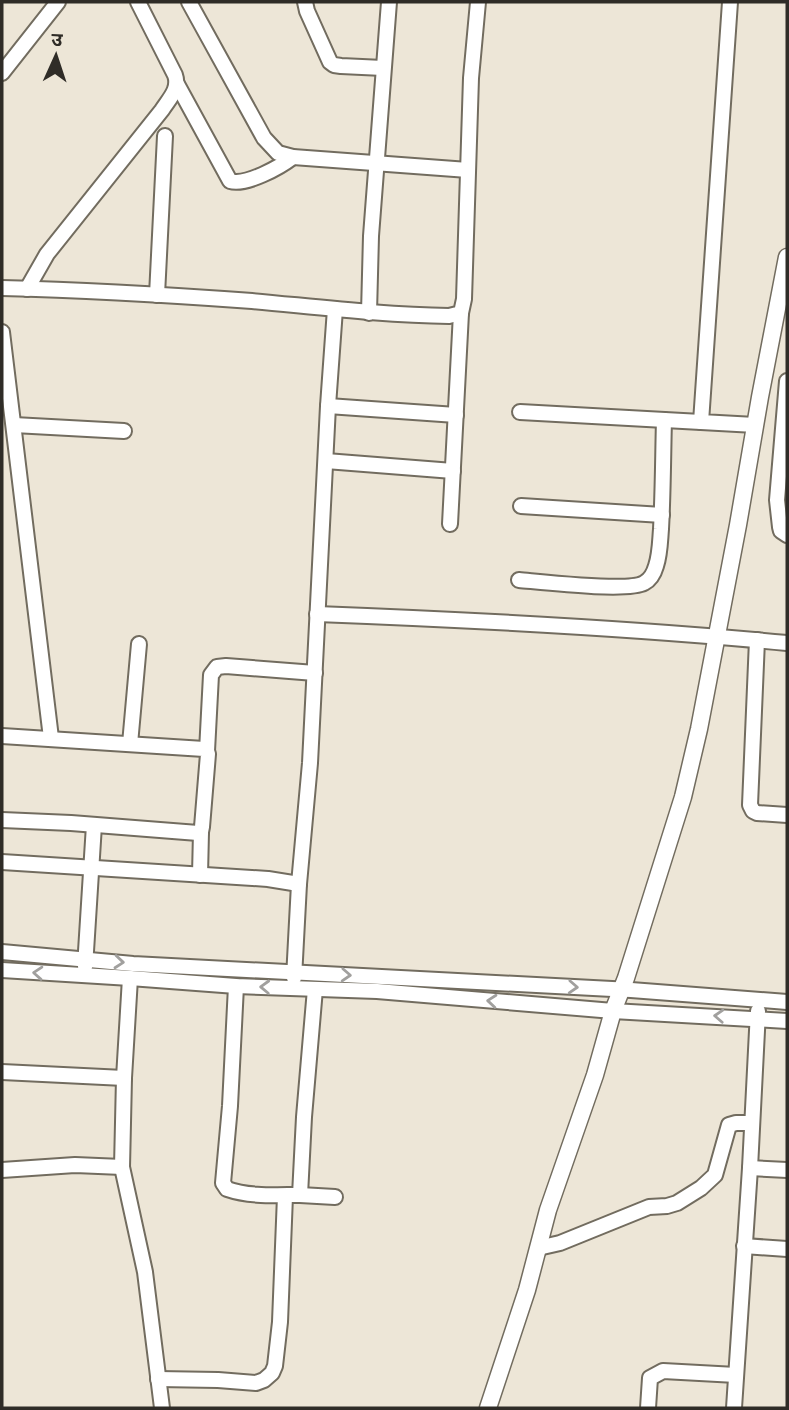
<svg xmlns="http://www.w3.org/2000/svg" width="789" height="1410" viewBox="0 0 789 1410" font-family="Jost,'Noto Sans Devanagari',sans-serif">
	<style>
		.lines { fill: none; stroke-linecap: round; stroke-linejoin: round }
		.minor-casing { stroke: #726c5f; stroke-width: 18 }
		.tertiary-casing { stroke: #726c5f; stroke-width: 19 }
		.minor { stroke: #fff; stroke-width: 14 }
		.tertiary { stroke: #fff; stroke-width: 16 }
		.oneway { stroke: #a1a09e }
	</style>
	<rect width="100%" height="100%" fill="#ede6d7"/>
	<g class="lines">
		<g class="minor-casing">
			<g id="minor">
				<path d="M189 2 264 138 278 153 293 157 468 170"/>
				<path d="M305 2 307 11 330 62 334 65 341 66 383 68"/>
				<path d="M730 2 701 422 755 425"/>
				<path d="M2 73 58 2"/>
				<path d="M177 84 230 181C246 186 280 167 293 157"/>
				<path d="M2 288C85 290 169 295 252 301 318 307 383 315 449 316L461 313 464 299 471 78 478 2"/>
				<path d="M27 289 47 254 162 110C169 99 180 89 175 75L138 2"/>
				<path d="M157 295 165 136"/>
				<path d="M369 313 371 236 389 2"/>
				<path d="M2 332 51 738"/>
				<path d="M787 381 777 500 780 527 781 531 787 535"/>
				<path d="M328 406 456 415"/>
				<path d="M520 412 701 422"/>
				<path d="M14 425 124 431"/>
				<path d="M326 461 453 471"/>
				<path d="M521 506 662 515"/>
				<path d="M450 524 461 313"/>
				<path d="M519 580C542 582 628 592 644 583 650 580 654 573 656 566 660 554 660 541 661 529 663 493 663 456 664 420"/>
				<path d="M317 614C474 620 631 628 787 643"/>
				<path d="M757 640 750 805 753 811 757 813 787 815"/>
				<path d="M2 736 204 749 207 751 208 754 202 827 201 832 198 833 71 823 2 820"/>
				<path d="M130 744 139 644"/>
				<path d="M207 751 211 675 217 667 226 666 315 673"/>
				<path d="M2 862 268 879 299 884"/>
				<path d="M200 875 201 832"/>
				<path d="M2 952 133 964 631 990 787 1002"/>
				<path d="M85 967 94 825"/>
				<path d="M2 970 130 978 236 986 377 991 613 1011 787 1021"/>
				<path d="M130 978 124 1078 122 1167 145 1272 162 1408"/>
				<path d="M294 978 299 884 310 763 328 406 335 309"/>
				<path d="M236 986 230 1106 223 1183 227 1189C250 1197 276 1195 300 1195L304 1117 315 989"/>
				<path d="M2 1072 124 1078"/>
				<path d="M750 1168 787 1170"/>
				<path d="M2 1170 75 1165 122 1167"/>
				<path d="M300 1195 335 1197"/>
				<path d="M744 1246 787 1249"/>
				<path d="M538 1248 560 1243 649 1207 667 1206 677 1203 701 1188 715 1175 729 1125 736 1123H752"/>
				<path d="M158 1379 218 1380 256 1383 264 1380 272 1373 275 1366 280 1322 285 1196"/>
				<path d="M648 1408 650 1378 663 1371 736 1375"/>
				<path d="M734 1408 750 1168 758 1011"/>
			</g>
		</g>
		<g class="tertiary-casing">
			<path id="tertiary" d="M488 1408 527 1290 548 1210 595 1075 613 1011 626 978 683 797 699 729 738 525 760 397 787 257"/>
		</g>
		<use href="#minor" class="minor"/>
		<use href="#tertiary" class="tertiary"/>
	</g>
	<defs><path id="oneway-chevron" d="M-2-3.5L2.5 0L-2 3.5" fill="none" stroke-width="1.6" stroke-linecap="round" stroke-linejoin="round" transform="scale(1.75)"/></defs>
	<g class="oneway">
		<use href="#oneway-chevron" transform="translate(119 962) rotate(5)"/>
		<use href="#oneway-chevron" transform="translate(38 973) rotate(-176)"/>
		<use href="#oneway-chevron" transform="translate(346 975) rotate(3)"/>
		<use href="#oneway-chevron" transform="translate(265 987) rotate(-178)"/>
		<use href="#oneway-chevron" transform="translate(573 987) rotate(3)"/>
		<use href="#oneway-chevron" transform="translate(492 1001) rotate(-175)"/>
		<use href="#oneway-chevron" transform="translate(719 1016) rotate(-177)"/>
	</g>
	<rect width="789" height="1410" fill="none" stroke="#2f2c27" stroke-width="7"/>
	<g transform="translate(56 56) rotate(3)" stroke="#ede6d7" stroke-width="5" paint-order="stroke">
	<path d="M0-5L12 26L0 18L-12 26Z" fill="#2f2c27"/>
	<text y="-10" font-size="19" font-weight="bold" text-anchor="middle" fill="#2f2c27">उ</text>
	</g>
</svg>
